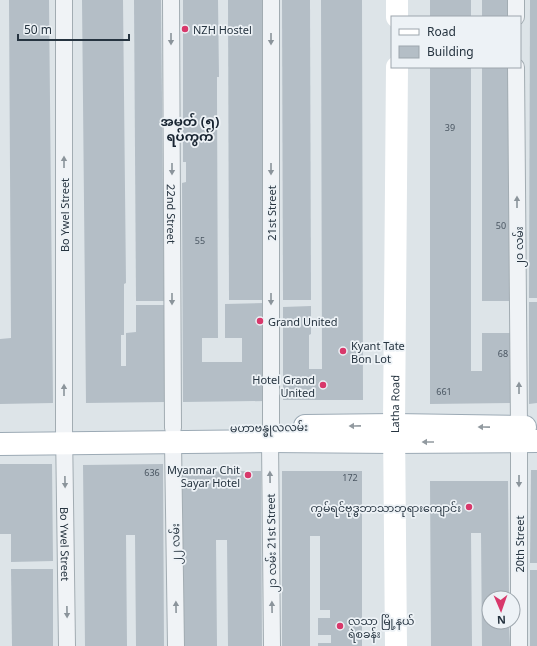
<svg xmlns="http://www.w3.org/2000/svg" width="537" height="646" viewBox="0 0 537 646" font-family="'Noto Sans','Noto Sans Myanmar',sans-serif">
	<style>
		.building { fill: #b4bec6 }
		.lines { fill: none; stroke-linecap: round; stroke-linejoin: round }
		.street-casing { stroke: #a2acb2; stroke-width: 18 }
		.primary-casing { stroke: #9caab5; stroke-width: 24 }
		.street { stroke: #f0f3f6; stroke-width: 16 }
		.secondary { stroke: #fff; stroke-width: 22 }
		.primary { stroke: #fff; stroke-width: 22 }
		.oneway { fill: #8b949b }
		.oneway2 { fill: #929aa0 }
		.poi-dot { fill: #d8386b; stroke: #edf2f6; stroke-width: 1.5 }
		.labels { text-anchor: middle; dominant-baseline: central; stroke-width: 3.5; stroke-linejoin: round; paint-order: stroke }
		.number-label { font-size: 9px; fill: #4a5662 }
		.poi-label { font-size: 11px; fill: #263440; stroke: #edf2f6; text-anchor: start }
		.street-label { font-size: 11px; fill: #263440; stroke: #edf2f6 }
		.quarter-label { font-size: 13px; font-weight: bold; fill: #182431; stroke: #edf2f6 }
	</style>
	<rect width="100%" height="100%" fill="#dde4e8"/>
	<g class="building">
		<path d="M9 0H49L53 403 0 404V339L11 338Z"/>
		<path d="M82 0H123L126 283 124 284V335H121V366H126V333L136 332V305H164L165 402 86 403Z"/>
		<path d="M134 0H161L164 301H136Z"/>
		<path d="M183 0H218L219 77H217V97L218 338H202V362H242V338H225V304L265 303 266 401 183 402 182 183 186 182V162H183Z"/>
		<path d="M228 0H263L265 300H229Z"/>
		<path d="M282 0H310L311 300H283Z"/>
		<path d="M321 0H362L363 400H283V307L311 306V334L309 335V369H322Z"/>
		<rect x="430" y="0" width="41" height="17"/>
		<rect x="482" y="0" width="28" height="17"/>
		<path d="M530 0H537V298H529Z"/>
		<path d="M430 67H471V371H482V333H510V403L430 404Z"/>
		<rect x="482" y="67" width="28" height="234"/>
		<path d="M529 302H537V403L529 404Z"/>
		<path d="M0 464H52L53 561 11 562V534H0Z"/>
		<path d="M163 464 164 646H136L135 535H126L127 646H85L83 465Z"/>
		<path d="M531 470H537V563H530Z"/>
		<path d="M261 471 262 646H228L227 540H216L217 646H184L182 472Z"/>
		<path d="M282 471H362V646H318V643H331V635H318V618H330V610H320V536H310V646H282Z"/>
		<path d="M430 481H508L509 598H489V622H509L510 646H482L481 533H471L472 646H431Z"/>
		<path d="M11 569H53V646H12Z"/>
		<rect x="530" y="570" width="7" height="76"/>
	</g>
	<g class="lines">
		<g class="street-casing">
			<g id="street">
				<path id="s1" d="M64 0V429L67 646"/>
				<path id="s2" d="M171 0 173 428"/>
				<path d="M516 0V17"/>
				<path d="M516 67 519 427"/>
				<path d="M271 427V0"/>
				<path d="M270 441 272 646"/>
				<path d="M173 442 176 646"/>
				<path d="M519 646V442"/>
			</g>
		</g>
		<g class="primary-casing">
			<g id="primary">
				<path d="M305 426 394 425 525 427"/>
				<path d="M0 444 270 441 394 442 537 441"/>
			</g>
		</g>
		<use href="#street" class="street"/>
		<g class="secondary">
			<path d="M397 17V0"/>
			<path id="s3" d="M396 646 394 425 397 67"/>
		</g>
		<use href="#primary" class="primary"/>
	</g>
	<defs><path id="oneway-solid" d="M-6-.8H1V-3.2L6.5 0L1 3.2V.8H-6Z"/></defs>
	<g class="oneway">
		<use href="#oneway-solid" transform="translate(171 39) rotate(90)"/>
		<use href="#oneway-solid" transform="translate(271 39) rotate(90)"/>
		<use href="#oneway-solid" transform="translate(64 162) rotate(-90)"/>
		<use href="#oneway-solid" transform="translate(172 169) rotate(90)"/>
		<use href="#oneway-solid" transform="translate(271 169) rotate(90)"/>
		<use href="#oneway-solid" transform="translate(517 202) rotate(-90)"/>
		<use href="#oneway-solid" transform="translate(172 299) rotate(90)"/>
		<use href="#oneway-solid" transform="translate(271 299) rotate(90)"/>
		<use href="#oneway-solid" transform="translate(519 388) rotate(-90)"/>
		<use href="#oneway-solid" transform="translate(64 390) rotate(-90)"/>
		<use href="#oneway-solid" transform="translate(270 477) rotate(-91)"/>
		<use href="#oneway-solid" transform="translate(519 481) rotate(90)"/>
		<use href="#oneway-solid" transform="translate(65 482) rotate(89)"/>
		<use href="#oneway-solid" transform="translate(176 607) rotate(-91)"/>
		<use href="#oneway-solid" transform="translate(272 607) rotate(-91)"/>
		<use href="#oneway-solid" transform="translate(67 612) rotate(89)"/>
	</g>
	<g class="oneway2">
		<use href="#oneway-solid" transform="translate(355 426) rotate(179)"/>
		<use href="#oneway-solid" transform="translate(484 427) rotate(-179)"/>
		<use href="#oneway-solid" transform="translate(428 442) rotate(-180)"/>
	</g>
	<g class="poi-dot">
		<circle cx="185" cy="29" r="4"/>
		<circle cx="260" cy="321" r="4"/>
		<circle cx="343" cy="351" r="4"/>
		<circle cx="323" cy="385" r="4"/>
		<circle cx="248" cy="475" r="4"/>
		<circle cx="469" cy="507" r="4"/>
		<circle cx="340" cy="626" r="4"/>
	</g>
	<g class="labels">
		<g class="number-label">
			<text x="450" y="127">39</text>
			<text x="501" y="225">50</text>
			<text x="200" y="240">55</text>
			<text x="503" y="353">68</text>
			<text x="444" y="391">661</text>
			<text x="152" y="472">636</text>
			<text x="350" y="477">172</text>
		</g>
		<g class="poi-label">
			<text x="193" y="29">NZH Hostel</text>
			<text x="268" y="321">Grand United</text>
			<text x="351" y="345">Kyant Tate<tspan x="351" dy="13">Bon Lot</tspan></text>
			<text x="315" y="379" text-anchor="end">Hotel Grand<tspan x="315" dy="13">United</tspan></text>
			<text x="240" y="469" text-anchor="end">Myanmar Chit<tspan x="240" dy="13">Sayar Hotel</tspan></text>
			<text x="461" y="507" text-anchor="end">ကွမ်ရင်ဗုဒ္ဓဘာသာဘုရားကျောင်း</text>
			<text x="348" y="620">လသာ မြို့နယ်<tspan x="348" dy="13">ရဲစခန်း</tspan></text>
		</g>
		<g class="street-label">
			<text transform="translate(271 213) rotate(-90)">21st Street</text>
			<text stroke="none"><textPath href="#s2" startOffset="214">22nd Street</textPath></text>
			<text transform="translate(64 215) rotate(-90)">Bo Ywel Street</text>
			<text transform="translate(518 247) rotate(-90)">၂၀ လမ်း</text>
			<text stroke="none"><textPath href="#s3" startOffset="242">Latha Road</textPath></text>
			<text transform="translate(269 427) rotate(-1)">မဟာဗန္ဓုလလမ်း</text>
			<text transform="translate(271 543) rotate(-91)">၂၁ လမ်း 21st Street</text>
			<text stroke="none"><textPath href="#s1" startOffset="544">Bo Ywel Street</textPath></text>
			<text transform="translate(175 544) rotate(-91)">၂၂ လမ်း</text>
			<text transform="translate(519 544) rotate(-90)">20th Street</text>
		</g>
		<g class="quarter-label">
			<text x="190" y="121">အမှတ် (၅)<tspan x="190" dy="15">ရပ်ကွက်</tspan></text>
		</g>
	</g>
	<rect x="391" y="16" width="130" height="52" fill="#edf2f6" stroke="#9da6ad"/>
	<rect x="399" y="29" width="20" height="6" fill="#ffffff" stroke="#9da6ad"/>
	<text x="427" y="36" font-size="12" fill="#263440">Road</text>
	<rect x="399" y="46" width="20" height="12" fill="#b4bec6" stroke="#9da6ad"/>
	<text x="427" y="56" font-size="12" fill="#263440">Building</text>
	<g transform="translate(501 610) rotate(178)"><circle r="19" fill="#edf2f6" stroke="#9da6ad"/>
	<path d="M0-3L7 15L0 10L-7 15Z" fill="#d8386b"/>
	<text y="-6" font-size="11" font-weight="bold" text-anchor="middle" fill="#263440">N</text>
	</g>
	<path d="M18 34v6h111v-6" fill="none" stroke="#263440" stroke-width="2"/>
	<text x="24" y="34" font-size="12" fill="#263440" stroke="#edf2f6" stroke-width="3" paint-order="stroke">50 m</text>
</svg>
